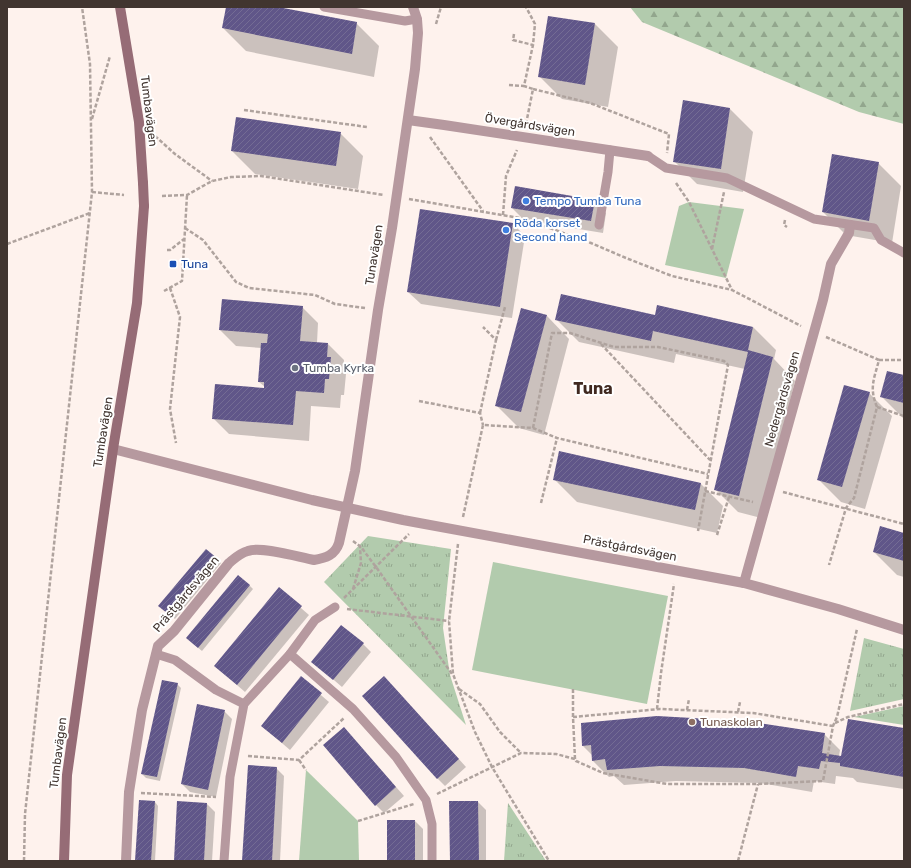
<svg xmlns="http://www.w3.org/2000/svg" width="911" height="868" viewBox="0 0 911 868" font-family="Rubik,sans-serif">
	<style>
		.grass { fill: url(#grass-tufts) }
		.forest { fill: url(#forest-firs) }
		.park { fill: #b2cbad }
		.shadow { fill: #0003 }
		.building { fill: url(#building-hatch) }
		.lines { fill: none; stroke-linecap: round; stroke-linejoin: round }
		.path { stroke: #afa39e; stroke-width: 2.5; stroke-dasharray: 4 2; stroke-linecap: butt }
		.lane { stroke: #b6999f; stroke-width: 9 }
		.street { stroke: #b6999f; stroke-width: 10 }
		.secondary { stroke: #966c76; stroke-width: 10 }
		.secondary-bridge { stroke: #966c76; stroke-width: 10 }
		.shop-dot { fill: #3f7fe0; stroke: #fff; stroke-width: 1.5 }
		.transit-dot { fill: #1a4fb4; stroke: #fff; stroke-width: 1.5 }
		.worship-dot { fill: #6b7280; stroke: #fff; stroke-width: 1.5 }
		.education-dot { fill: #8d6e63; stroke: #fff; stroke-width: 1.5 }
		.labels { text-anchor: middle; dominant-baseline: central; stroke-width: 4; stroke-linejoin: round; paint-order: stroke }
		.street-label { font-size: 12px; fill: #413530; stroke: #fff }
		.shop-label { font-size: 12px; fill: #366cbe; stroke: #fff; text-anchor: start }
		.transit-label { font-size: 12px; fill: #164399; stroke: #fff; text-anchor: start }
		.worship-label { font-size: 12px; fill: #5b616d; stroke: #fff; text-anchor: start }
		.education-label { font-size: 12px; fill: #785e54; stroke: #fff; text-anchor: start }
		.district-label { font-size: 16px; font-weight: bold; fill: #402920; stroke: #fff }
	</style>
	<defs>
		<pattern id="grass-tufts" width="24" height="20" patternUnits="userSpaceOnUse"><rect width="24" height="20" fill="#b2cbad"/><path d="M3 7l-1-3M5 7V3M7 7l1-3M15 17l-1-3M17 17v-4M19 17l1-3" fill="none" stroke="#92a68d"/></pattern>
		<pattern id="forest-firs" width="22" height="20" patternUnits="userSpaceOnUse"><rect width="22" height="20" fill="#b2cbad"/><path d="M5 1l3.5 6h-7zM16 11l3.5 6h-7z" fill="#92a68d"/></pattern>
		<pattern id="building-hatch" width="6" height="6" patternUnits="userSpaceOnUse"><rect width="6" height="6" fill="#605689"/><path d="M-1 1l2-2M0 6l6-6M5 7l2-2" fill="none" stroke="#746c94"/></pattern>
	</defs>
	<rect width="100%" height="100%" fill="#fef2ed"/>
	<g class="grass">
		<path d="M368 536 451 549 443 628 450 675 466 725 324 582Z"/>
		<path d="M864 638 904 649V699L850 711Z"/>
		<path d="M904 706V725L854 717Z"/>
		<path d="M508 803 546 861H504Z"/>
	</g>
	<path class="forest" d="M630 7H904V124L859 112 642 22Z"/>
	<g class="park">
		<path d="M689 202 744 209 726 278 665 265 679 206Z"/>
		<path d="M493 562 668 596 647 704 472 670Z"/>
		<path d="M306 770 358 821 359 861H299Z"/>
	</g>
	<g class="shadow">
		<path d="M227 7H275L356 23 379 46 374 77 246 51 223 28Z"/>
		<path d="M595 24 618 47 608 107 562 99 539 76Z"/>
		<path d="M684 102 730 109 753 132 743 192 697 184 674 161Z"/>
		<path d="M340 133 363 156 358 189 255 174 232 151Z"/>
		<path d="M878 163 901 186 892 243 846 235 823 212Z"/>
		<path d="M594 201 606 213 603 233 524 220 512 208Z"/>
		<path d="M513 224 525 236 512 318 421 304 408 292Z"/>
		<path d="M302 307 318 323 317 343 328 344 344 360 343 371 346 374 344 395H341L340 408 311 406 309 441 229 434 213 418 265 389V387L259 382 262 348 236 346 220 330Z"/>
		<path d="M547 316 569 339 544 435 519 428 496 405Z"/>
		<path d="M656 316 753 327 776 350 774 359 795 381 761 518 738 512 715 489 745 369 676 354 674 363 579 342 556 319Z"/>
		<path d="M904 376V419L881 396Z"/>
		<path d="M869 393 892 416 865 509 841 502 818 479Z"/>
		<path d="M554 479 700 483 723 506 717 533 577 502Z"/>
		<path d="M904 534V577L897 575 874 552Z"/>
		<path d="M206 550 221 563 175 619 163 610Z"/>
		<path d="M249 585 253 589 202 651 191 642Z"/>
		<path d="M279 589 309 615 245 692 215 666Z"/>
		<path d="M363 644 371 652 342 687 313 662Z"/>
		<path d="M301 678 329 702 290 750 262 726Z"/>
		<path d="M177 684 181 688 160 781 146 778 142 774Z"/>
		<path d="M392 685 466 767 445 786 437 778Z"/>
		<path d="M224 711 232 719 216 797 190 792 182 784Z"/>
		<path d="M582 724 824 734 840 750 839 756 842 757 904 729V789L857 782 853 778 836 776 835 784 814 781 812 792 760 783 676 781 624 785 614 776 609 777 593 761 592 755 583 746Z"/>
		<path d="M344 728 404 796 384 813 376 805Z"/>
		<path d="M276 768 284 776 280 861H243Z"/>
		<path d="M155 802 158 806 155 861H136Z"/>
		<path d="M478 802 486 810V861H451Z"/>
		<path d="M207 804 215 812 212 861H175Z"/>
		<path d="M415 821 423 829V861H388Z"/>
	</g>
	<g class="building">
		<path d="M226 7H278L357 22 352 54 222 28Z"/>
		<path d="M548 16 595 23 585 85 538 77Z"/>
		<path d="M683 100 730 108 721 169 673 162Z"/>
		<path d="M236 117 341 132 336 166 231 151Z"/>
		<path d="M832 154 879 162 869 221 822 212Z"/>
		<path d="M515 186 595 200 591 221 511 208Z"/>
		<path d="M420 209 513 223 500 307 407 292Z"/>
		<path d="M561 294 655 315 657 305 753 327 748 350 773 357 739 496 714 490 748 352 653 331 651 341 555 320Z"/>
		<path d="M222 299 303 306 300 341 328 343 327 357H331L329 379H325L324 393 296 391 293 425 212 419 215 384 264 388V382H258L261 343H267L268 334 219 330Z"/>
		<path d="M521 308 547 315 521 412 495 406Z"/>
		<path d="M887 371 904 375V403L880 397Z"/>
		<path d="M844 385 870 392 842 487 817 480Z"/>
		<path d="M559 451 701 483 695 510 553 480Z"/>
		<path d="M880 526 904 533V561L873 552Z"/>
		<path d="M206 549 218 559 171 616 158 606Z"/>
		<path d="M238 575 250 585 198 648 186 638Z"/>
		<path d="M279 587 302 606 237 685 214 666Z"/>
		<path d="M341 625 364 643 333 680 311 662Z"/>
		<path d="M301 676 322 693 282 743 261 726Z"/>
		<path d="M384 676 459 759 437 779 362 696Z"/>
		<path d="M162 680 178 683 157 777 141 774Z"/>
		<path d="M197 704 225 710 208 790 181 784Z"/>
		<path d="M657 716 746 721 825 733 822 753 841 756 848 719 904 728V777L840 766V763L821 761 819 769 798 766 796 777 744 768 660 766 607 770 605 759 592 761 591 745 582 746 581 723Z"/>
		<path d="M344 727 396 787 375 806 323 745Z"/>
		<path d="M248 765 277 767 272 861H242Z"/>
		<path d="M139 800 155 801 151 861H135Z"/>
		<path d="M177 801 207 803 204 861H174Z"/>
		<path d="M449 801H478L479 861H450Z"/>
		<rect x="387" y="820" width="28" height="41"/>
	</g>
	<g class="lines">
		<g class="path">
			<path d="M436 24 441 7"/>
			<path d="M514 34 513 40 533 45"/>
			<path d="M509 85 524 86"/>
			<path d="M533 89 590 103 669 134 667 153"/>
			<path d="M244 110 367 127"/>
			<path d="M92 119 110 56"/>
			<path d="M526 124 533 89 524 86 533 45 535 24 526 7"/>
			<path d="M155 136 175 154 212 181"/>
			<path d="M430 137 483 211"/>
			<path d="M676 183 689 202 732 290"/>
			<path d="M92 192 124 195"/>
			<path d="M162 196 187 195 212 181 231 177 261 176 384 195"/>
			<path d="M409 199 525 219 591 243 626 258 672 276 732 290 801 326"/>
			<path d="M503 215 506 176 517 150"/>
			<path d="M785 220 784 225 787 227"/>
			<path d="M185 228 203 240 236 282 249 288 315 295 335 304 365 308"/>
			<path d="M7 244 90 213"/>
			<path d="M712 249 724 192"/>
			<path d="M167 250H170L184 239"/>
			<path d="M170 288 180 317 170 409 176 443"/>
			<path d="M164 291 182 281 187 195"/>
			<path d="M826 337 879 360C874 379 869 388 877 407L854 498 846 508 829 565"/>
			<path d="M496 340 505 307"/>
			<path d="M601 344 710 460"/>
			<path d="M879 360H904"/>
			<path d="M419 401 480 413 483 425"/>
			<path d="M877 407 904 416"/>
			<path d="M480 413 496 340 483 327"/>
			<path d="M533 428 552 333H570L614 347H658L724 361 728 365 698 531"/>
			<path d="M705 491 753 502"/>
			<path d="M783 492 904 524"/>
			<path d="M541 503 557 438"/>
			<path d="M463 517 483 425 533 428 557 438 708 474"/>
			<path d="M717 535 729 497"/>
			<path d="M353 541 361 547 376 567 452 674"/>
			<path d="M458 544 449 621 453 674 475 732 492 767 549 861"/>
			<path d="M353 589 361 563 360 547"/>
			<path d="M344 598 409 534"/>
			<path d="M347 609 449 621"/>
			<path d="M459 689 480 704 500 732 521 753"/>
			<path d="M657 709 661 673 674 584"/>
			<path d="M687 710 689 699"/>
			<path d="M738 712 740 702"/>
			<path d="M573 717V689"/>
			<path d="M835 723 848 717 904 704"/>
			<path d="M248 756 299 760 344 718"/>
			<path d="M575 759 573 717 660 709 753 713 833 726"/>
			<path d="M299 760 306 770"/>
			<path d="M141 793 216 797"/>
			<path d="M437 794 521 753 556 754 575 759 576 761 603 773 667 784H758L823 781 833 726 837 717 857 629"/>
			<path d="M358 821 414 804"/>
			<path d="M24 861 25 814 92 192 90 64 82 7"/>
			<path d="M738 861 758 784"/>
		</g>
		<g class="lane">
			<path d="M324 7 405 21 417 19"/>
			<path d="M648 156 666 168 727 178 814 219 874 228 881 240 904 253"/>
			<path d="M599 225 608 172 610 150"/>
			<path d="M156 654 175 660 216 690 244 704"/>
			<path d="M290 654 353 709 396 757 426 800 432 824V861"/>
			<path d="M224 861 230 777 244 704 290 654 315 620 335 607"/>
		</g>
		<g class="street">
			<path d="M408 120 444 125 648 156"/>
			<path d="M113 449 312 500 403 520 744 583 838 609 904 630"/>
			<path d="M744 583 823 300 831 264 849 233 850 225"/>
			<path d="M126 861 129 792 142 710 158 646 174 631 229 563C235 558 240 553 248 551 261 546 298 557 314 560 326 558 335 555 339 543L355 471 378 310 392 228 415 69 418 33 417 19 413 7"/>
		</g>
		<g class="secondary">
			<path d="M120 7 139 122 143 183"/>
			<path d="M64 861 67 775 113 449 137 303 144 206"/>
		</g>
		<path class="secondary-bridge" d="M143 183 144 206"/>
	</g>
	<g class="shop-dot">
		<circle cx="526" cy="201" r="4"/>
		<circle cx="506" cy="230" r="4"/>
	</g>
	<rect class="transit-dot" x="169" y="260" width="8" height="8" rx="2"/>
	<circle class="worship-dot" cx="295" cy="368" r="4"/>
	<circle class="education-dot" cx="692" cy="722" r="4"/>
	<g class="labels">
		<g class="street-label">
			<text transform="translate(149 111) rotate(83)">Tumbavägen</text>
			<text transform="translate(530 125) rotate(9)">Övergårdsvägen</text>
			<text transform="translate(374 255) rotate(-81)">Tunavägen</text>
			<text transform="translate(782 399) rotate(-74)">Nedergårdsvägen</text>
			<text transform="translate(103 432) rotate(-81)">Tumbavägen</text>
			<text transform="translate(630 548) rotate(11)">Prästgårdsvägen</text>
			<text transform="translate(186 594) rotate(-50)">Prästgårdsvägen</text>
			<text transform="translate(58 753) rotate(-83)">Tumbavägen</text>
		</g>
		<g class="shop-label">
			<text x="534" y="201">Tempo Tumba Tuna</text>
			<text x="514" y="223">Röda korset<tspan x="514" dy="14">Second hand</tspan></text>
		</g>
		<g class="transit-label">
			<text x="181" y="264">Tuna</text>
		</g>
		<g class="worship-label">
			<text x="303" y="368">Tumba Kyrka</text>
		</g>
		<g class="education-label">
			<text x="700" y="722">Tunaskolan</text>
		</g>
		<g class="district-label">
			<text x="593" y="388">Tuna</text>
		</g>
	</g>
	<rect width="911" height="868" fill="none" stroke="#413530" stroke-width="16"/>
</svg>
